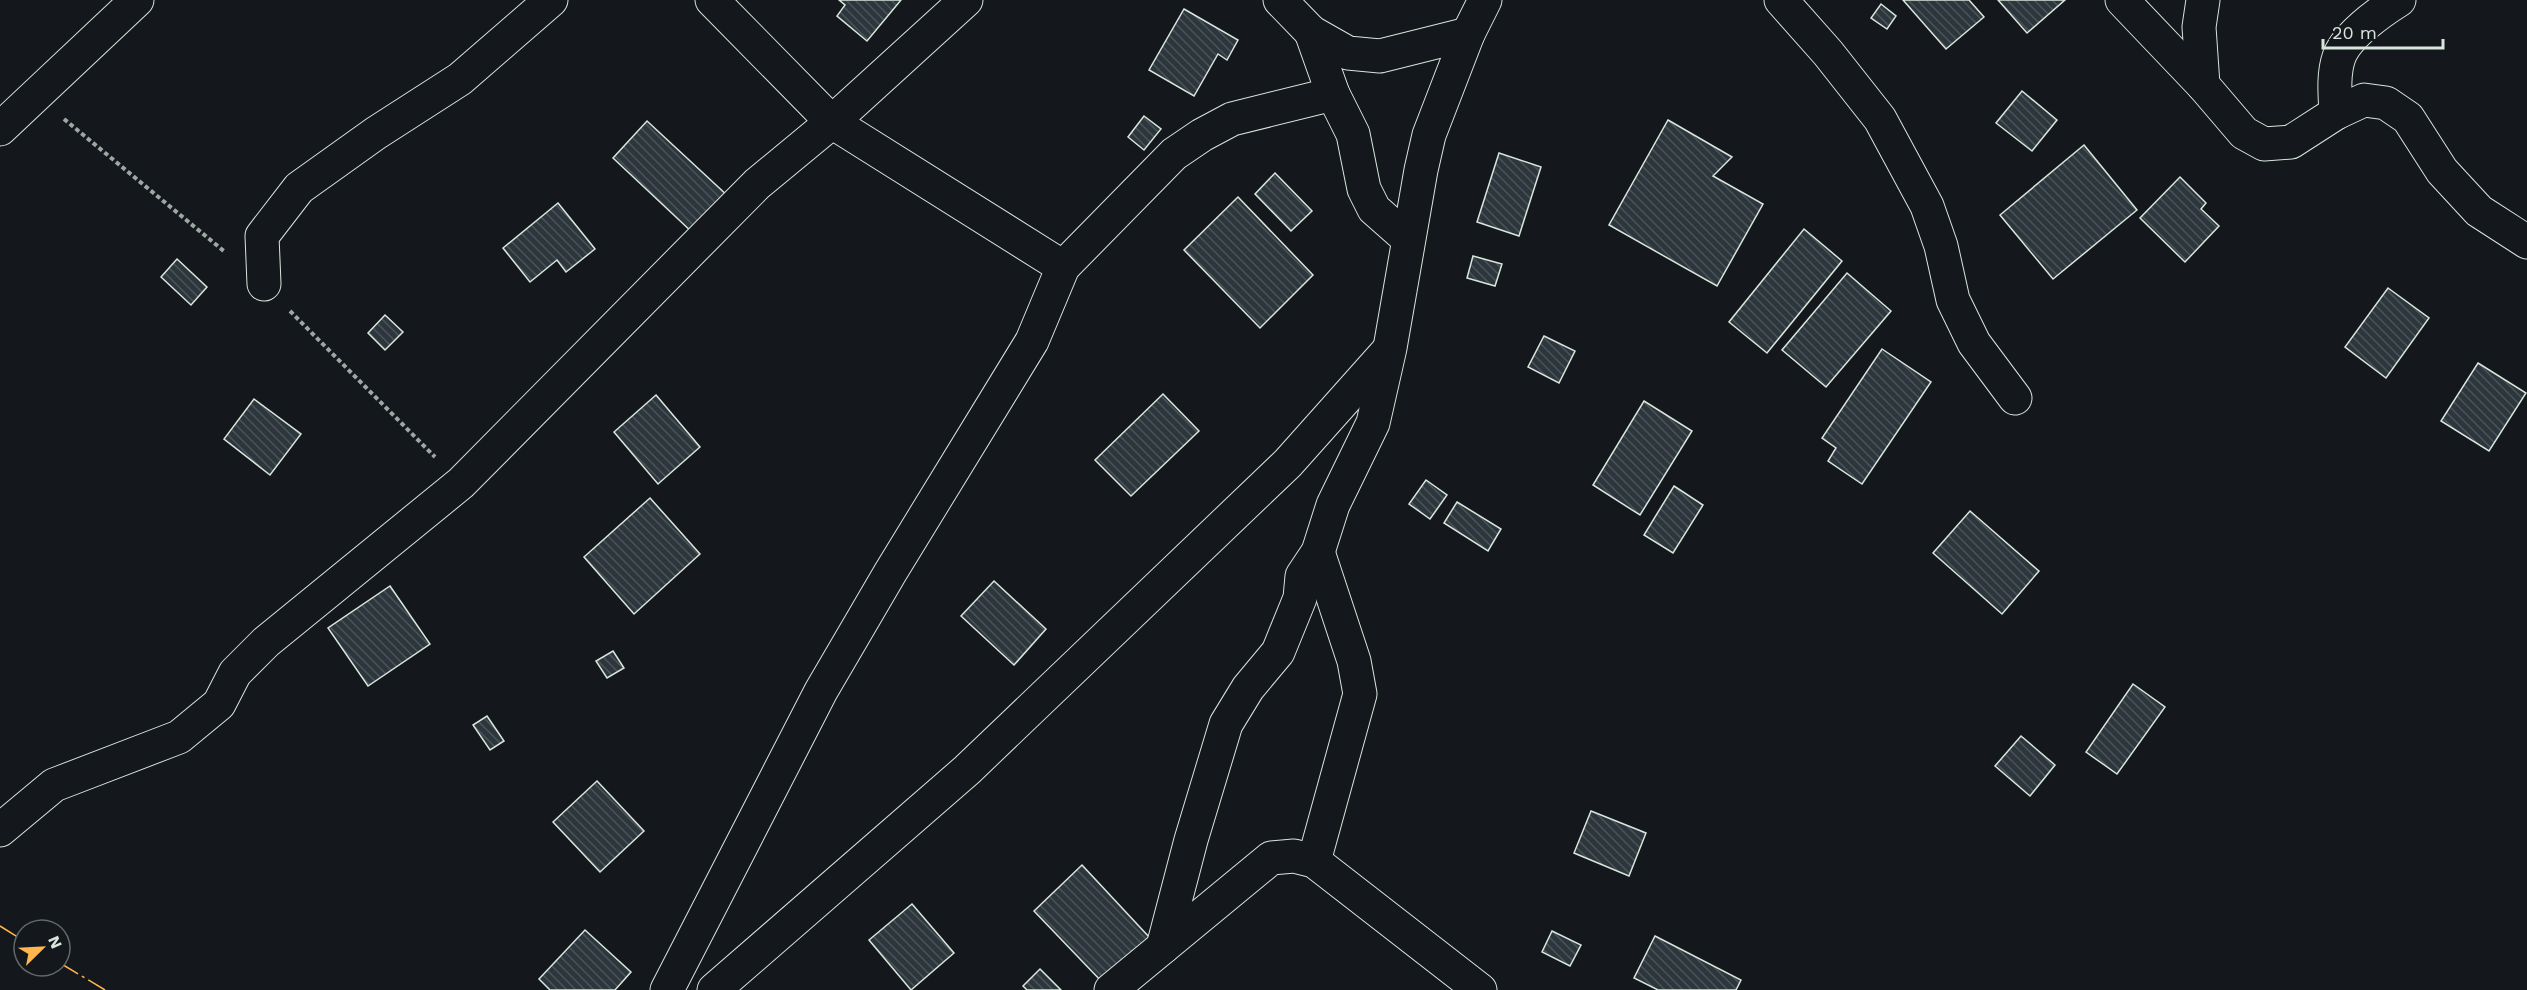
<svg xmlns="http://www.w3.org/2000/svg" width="2527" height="990" viewBox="0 0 2527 990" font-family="'Work Sans',sans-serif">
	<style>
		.building { fill: url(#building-back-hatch); stroke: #d8e6dc; stroke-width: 1.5 }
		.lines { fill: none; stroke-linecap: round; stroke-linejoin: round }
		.minor-casing { stroke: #d8e6dc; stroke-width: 35 }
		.path { stroke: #9da8a2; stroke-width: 4; stroke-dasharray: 4.5 3; stroke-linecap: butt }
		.minor { stroke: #14181c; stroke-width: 33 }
		.power { stroke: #ffb74d; stroke-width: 1.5; stroke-dasharray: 21 4.5 3 4.5; stroke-linecap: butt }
	</style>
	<defs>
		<pattern id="building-back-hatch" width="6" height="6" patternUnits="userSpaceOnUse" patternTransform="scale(1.5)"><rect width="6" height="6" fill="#2c363c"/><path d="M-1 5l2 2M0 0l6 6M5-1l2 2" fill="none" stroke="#4a5358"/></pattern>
	</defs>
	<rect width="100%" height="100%" fill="#14181c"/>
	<g class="building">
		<path d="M839 0H901L867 41 837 16 845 5Z"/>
		<path d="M1903 0H1969L1984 17 1946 49Z"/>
		<path d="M1998 0H2065L2027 33Z"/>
		<path d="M1881 4 1896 16 1887 29 1871 18Z"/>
		<path d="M1184 9 1238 40 1227 60 1218 54 1194 96 1149 70Z"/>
		<path d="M2022 91 2057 120 2032 151 1996 123Z"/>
		<path d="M1144 116 1161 129 1144 150 1128 137Z"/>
		<path d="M1668 120 1732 157 1713 176 1763 204 1717 286 1609 225Z"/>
		<path d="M647 121 729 197 694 234 613 158Z"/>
		<path d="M2084 145 2137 210 2053 279 2000 215Z"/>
		<path d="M1499 153 1541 167 1519 236 1477 222Z"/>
		<path d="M1275 173 1312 211 1291 231 1255 194Z"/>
		<path d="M2180 177 2206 203 2201 209 2219 226 2185 262 2140 218Z"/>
		<path d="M1238 197 1313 275 1260 328 1184 250Z"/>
		<path d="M558 203 595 249 566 272 557 260 530 282 503 248Z"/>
		<path d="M1804 229 1842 261 1767 353 1729 322Z"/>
		<path d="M1473 256 1502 264 1495 286 1467 278Z"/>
		<path d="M177 259 207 287 191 305 161 277Z"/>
		<path d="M1847 273 1891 311 1826 387 1782 350Z"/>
		<path d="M2388 288 2429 318 2386 378 2345 347Z"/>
		<path d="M385 315 403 332 385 350 368 333Z"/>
		<path d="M1544 336 1575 351 1559 383 1528 367Z"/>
		<path d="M1882 349 1931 382 1862 484 1828 461 1836 448 1822 438Z"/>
		<path d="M2478 363 2526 393 2489 451 2441 421Z"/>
		<path d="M1163 394 1199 431 1131 496 1095 460Z"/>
		<path d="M656 395 700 447 658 484 614 432Z"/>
		<path d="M254 399 301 434 270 475 224 439Z"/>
		<path d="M1644 401 1692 431 1640 515 1593 485Z"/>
		<path d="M1426 480 1447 495 1430 519 1409 504Z"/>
		<path d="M1674 486 1703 505 1673 553 1644 535Z"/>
		<path d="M650 498 700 554 634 614 584 557Z"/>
		<path d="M1457 502 1501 529 1488 551 1444 523Z"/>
		<path d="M1970 511 2039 571 2002 614 1933 553Z"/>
		<path d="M994 581 1046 629 1014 665 961 616Z"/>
		<path d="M390 586 430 644 368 686 328 628Z"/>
		<path d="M613 651 624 668 607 678 596 661Z"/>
		<path d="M2133 684 2165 707 2117 774 2086 752Z"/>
		<path d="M487 716 504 741 490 750 473 725Z"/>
		<path d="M2021 736 2055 765 2030 796 1995 766Z"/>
		<path d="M597 781 644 831 600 872 553 822Z"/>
		<path d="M1591 811 1646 833 1629 876 1574 853Z"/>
		<path d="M1082 865 1150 938 1103 983 1034 911Z"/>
		<path d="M912 904 954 953 911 990 869 940Z"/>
		<path d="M585 930 631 972 615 990H550L539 979Z"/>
		<path d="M1552 931 1581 945 1570 966 1542 952Z"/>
		<path d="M1655 936 1741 980 1736 990H1658L1634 978Z"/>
		<path d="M1040 969 1061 990H1027L1023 986Z"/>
	</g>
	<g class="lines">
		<g class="minor-casing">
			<g id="minor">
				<path d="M712 0 832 122 1063 267"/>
				<path d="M1280 0 1311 32 1348 53 1380 56 1468 34"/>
				<path d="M1781 0 1828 53 1880 119 1927 206 1941 246 1953 300 1974 343 2015 398"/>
				<path d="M2122 0 2203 85 2244 133 2264 144 2291 142 2336 113 2364 100 2386 103 2408 118 2442 171 2479 211 2527 242"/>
				<path d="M1311 32 1333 94 1353 134 1364 189 1374 209 1408 239"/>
				<path d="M2203 85 2199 27 2203 0"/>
				<path d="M2336 113C2335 95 2333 74 2339 57 2347 35 2380 12 2399 0"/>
				<path d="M0 129 137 0"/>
				<path d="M264 284 262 236 299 188 376 133 460 79 551 0"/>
				<path d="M0 830 54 785 179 737 219 704 235 673 266 642 461 483 757 184 832 122 966 0"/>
				<path d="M1314 861 1360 694 1354 661 1318 552"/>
				<path d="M1163 947 1191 840 1226 724 1248 688 1278 652 1300 598 1302 576 1318 552 1333 505 1373 423 1390 348 1421 170 1429 135 1468 34 1485 0"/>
				<path d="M667 990 821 691 890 573 1032 341 1063 267 1174 154 1202 135 1232 119 1333 94"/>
				<path d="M714 990 967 770 1288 463 1387 352"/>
				<path d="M1111 990 1271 858 1294 856 1314 861 1480 990"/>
			</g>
		</g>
		<g class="path">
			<path d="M64 119 225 252"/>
			<path d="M290 311 435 457"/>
		</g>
		<use href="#minor" class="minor"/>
		<g class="power">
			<path d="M0 926 24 941"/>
			<path d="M60 963 105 990"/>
		</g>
	</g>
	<g transform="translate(42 948) rotate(66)"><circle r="28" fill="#14181c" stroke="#626a69" stroke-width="1.5"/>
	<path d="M0-4.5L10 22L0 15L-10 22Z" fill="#ffb74d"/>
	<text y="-9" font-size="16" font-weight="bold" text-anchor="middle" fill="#d8e6dc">N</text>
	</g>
	<path d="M2323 39v9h120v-9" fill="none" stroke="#d8e6dc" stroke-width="3"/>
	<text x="2332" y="39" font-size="18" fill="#d8e6dc" stroke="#14181c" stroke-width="4.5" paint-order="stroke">20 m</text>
</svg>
